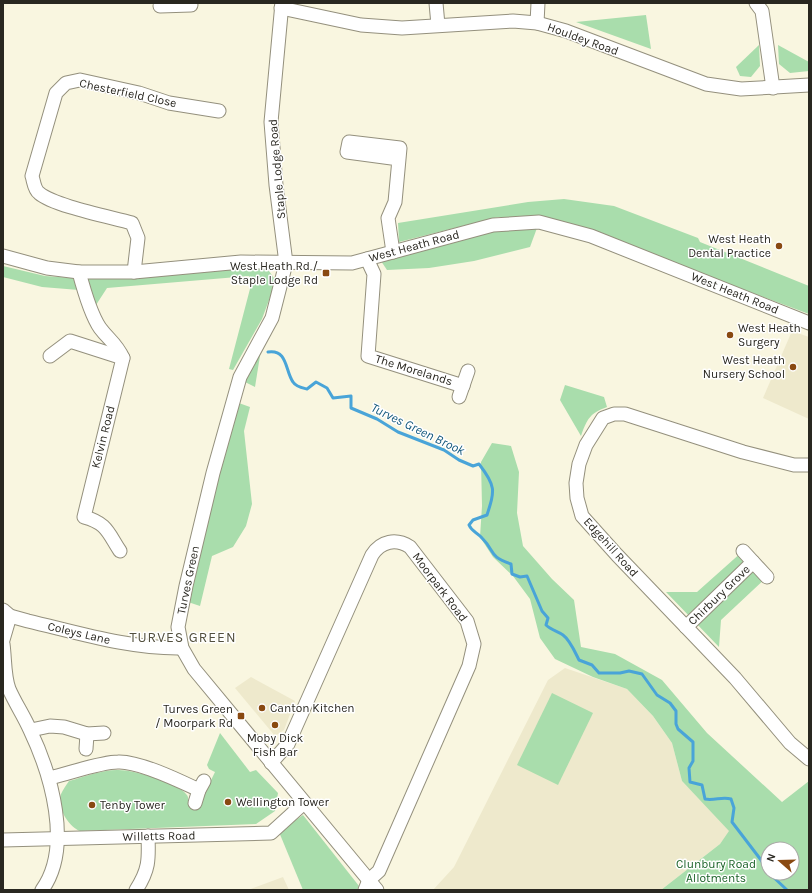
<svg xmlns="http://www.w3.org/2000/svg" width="812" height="893" viewBox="0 0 812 893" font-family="Karla,sans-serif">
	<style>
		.built { fill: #eee9cc }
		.green { fill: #a9ddac; fill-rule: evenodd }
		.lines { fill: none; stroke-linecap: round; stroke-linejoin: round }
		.stream { stroke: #49a4d8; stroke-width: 3 }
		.minor-casing { stroke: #94907d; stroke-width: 15 }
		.minor { stroke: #fff; stroke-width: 13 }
		.poi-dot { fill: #894911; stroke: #fff; stroke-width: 1.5 }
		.labels { text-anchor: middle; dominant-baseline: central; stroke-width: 3; stroke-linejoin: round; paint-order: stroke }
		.street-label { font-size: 12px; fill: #292720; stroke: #fff }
		.poi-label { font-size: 12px; fill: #292720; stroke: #fff; text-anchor: end }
		.park-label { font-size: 12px; fill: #1a6227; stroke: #fff }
		.water-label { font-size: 13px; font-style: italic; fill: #13587c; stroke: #fff }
		.quarter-label { font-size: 14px; letter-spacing: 1px; fill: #53503e; stroke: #fff }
	</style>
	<rect width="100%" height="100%" fill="#f9f6e0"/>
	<g class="built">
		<path d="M792 331 809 337V419L763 398Z"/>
		<path d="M565 668 627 689 653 716 672 743 682 781 730 831 720 844 661 890H433L454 867 548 680Z"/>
		<path d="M251 677 295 701 284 730 275 736 235 688Z"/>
		<path d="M283 877 289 890H248Z"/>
	</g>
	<g class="green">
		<path d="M646 15 651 49 576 22Z"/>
		<path d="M759 45 760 66 751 77 740 76 736 67Z"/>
		<path d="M778 45 809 62V71L790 73 779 64Z"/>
		<path d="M564 199 614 206 698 238 700 242 809 286V314L577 227 541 218 498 217 399 242 398 223 528 202Z"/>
		<path d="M537 228 530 247 474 261 429 268 387 270 381 261 494 229Z"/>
		<path d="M3 266 45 276 73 278 79 290 42 287 3 277Z"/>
		<path d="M219 267 263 268 269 271 276 281 262 319 233 370 229 369 251 285 249 276 107 288 96 305 87 285 88 278Z"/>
		<path d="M263 337 255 387 241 380Z"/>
		<path d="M565 385 604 397 607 407C590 413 587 419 581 436L560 400Z"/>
		<path d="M236 402 250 407 244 431 252 504 246 526 233 547 212 556 200 606 185 601Z"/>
		<path d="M492 443 511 446 519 472 517 513 523 546 552 579 574 600 581 647 615 654 662 680 707 733 782 802 809 781V890H661L720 844 729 831 682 781 672 743 653 716 627 689 593 677 555 659 540 638 530 599 513 576 493 557 480 537 482 506 481 462ZM768 849H792V873H768Z"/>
		<path d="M743 551 767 577 721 620 719 647 666 592H697Z"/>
		<path d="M552 693 593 713 558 785 517 765Z"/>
		<path d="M220 733 250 772 256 770 278 793 275 811 256 824 80 831C68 826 57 808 61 794 63 790 66 785 69 781 84 777 101 770 117 770 131 769 179 783 186 794 189 797 188 799 188 803L198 807 215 772 209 769 207 765Z"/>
		<path d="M303 815 359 886 357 890H303L279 832Z"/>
	</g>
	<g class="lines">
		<g class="stream">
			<path d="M268 352C288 349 285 371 293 382 296 387 303 388 307 389L316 382 327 388 333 398 351 396V408L377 419 398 432 444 450 459 460 473 466 479 464C496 486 495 490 487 515L473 520 469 525C472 532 477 532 482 538 496 552 488 556 511 564L512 574 520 577 527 576 542 611 548 618 546 625C551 630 557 631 563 635 570 640 575 652 579 660L592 665 599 673H620L629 671 642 674 657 695 670 703 676 711V724L678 729 693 742V761L689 768 690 782 702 785 705 799C715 801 722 796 731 799L734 808 732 822 761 860 768 872"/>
			<path d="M769 873 787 890"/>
		</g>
		<g class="minor-casing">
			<g id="minor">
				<path d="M282 3 271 122 276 185 286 263 272 318 240 377 213 473 186 586 178 627 182 648 194 669 377 890"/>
				<path d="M436 3 438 25"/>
				<path d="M756 3 762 11 773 88"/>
				<path d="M160 6 191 5"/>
				<path d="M281 8 361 25 402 28 513 21 537 23 566 31 706 84 741 89 809 85"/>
				<path d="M537 23 538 3"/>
				<path d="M393 252 388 218 395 202 399 159 347 152 349 142 400 148 399 159"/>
				<path d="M3 256 47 268 79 272H134L241 262 352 263 493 225 539 222 591 236 809 323"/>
				<path d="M367 259 374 274 368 356 463 386"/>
				<path d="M79 272C83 287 91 315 100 328 109 340 116 343 123 358L84 517C107 523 108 533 120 551"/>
				<path d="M134 272 138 238 132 223C111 217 54 206 39 193 34 189 34 182 32 176L56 93 66 83 80 80 139 93 169 103 219 111"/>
				<path d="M50 356 70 341 123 358"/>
				<path d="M459 397 468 371"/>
				<path d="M809 465H794L743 452 625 414H614L603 418 586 445 579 464 576 483 577 498 582 516 617 555 735 678 790 743 809 759"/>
				<path d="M743 551 767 577"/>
				<path d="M3 610 10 616 28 621C79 633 130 649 182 648"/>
				<path d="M686 627 753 562"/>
				<path d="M3 640 10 616"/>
				<path d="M3 644C5 658 4 676 9 689 15 703 24 716 30 730 51 774 73 847 42 890"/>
				<path d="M31 730 50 726 64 727 87 734 104 733"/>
				<path d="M86 749 87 734"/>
				<path d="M271 763 288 744 372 555C381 541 396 538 410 547L467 621 474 644 469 666 379 871 369 880 365 890"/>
				<path d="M49 778C68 774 100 762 118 762 139 761 180 781 199 790L204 781"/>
				<path d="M195 803 199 790"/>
				<path d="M3 840 271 833 304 803"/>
				<path d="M136 890C149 870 149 860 148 836"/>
			</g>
		</g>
		<use href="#minor" class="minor"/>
	</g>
	<g class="poi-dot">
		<circle cx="779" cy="246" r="4"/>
		<rect x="322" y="269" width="8" height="8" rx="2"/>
		<circle cx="730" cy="335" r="4"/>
		<circle cx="793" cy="367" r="4"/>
		<circle cx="262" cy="708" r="4"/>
		<rect x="237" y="712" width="8" height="8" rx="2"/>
		<circle cx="275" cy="725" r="4"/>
		<circle cx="228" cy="802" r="4"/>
		<circle cx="92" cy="805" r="4"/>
	</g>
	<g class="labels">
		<g class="street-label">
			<text transform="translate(583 39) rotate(20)">Houldey Road</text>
			<text transform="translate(128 93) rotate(12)">Chesterfield Close</text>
			<text transform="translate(277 169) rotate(-95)">Staple Lodge Road</text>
			<text transform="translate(414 246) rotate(-15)">West Heath Road</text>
			<text transform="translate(735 293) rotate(22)">West Heath Road</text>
			<text transform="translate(414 370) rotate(17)">The Morelands</text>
			<text transform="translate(103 437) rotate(-76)">Kelvin Road</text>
			<text transform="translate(611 547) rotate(48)">Edgehill Road</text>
			<text transform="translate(188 580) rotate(-78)">Turves Green</text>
			<text transform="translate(440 587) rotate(53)">Moorpark Road</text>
			<text transform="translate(719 595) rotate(-44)">Chirbury Grove</text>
			<text transform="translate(79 633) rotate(13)">Coleys Lane</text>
			<text transform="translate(159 836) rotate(-1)">Willetts Road</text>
		</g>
		<g class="poi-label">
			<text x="771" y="239">West Heath<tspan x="771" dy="14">Dental Practice</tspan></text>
			<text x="318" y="266">West Heath Rd /<tspan x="318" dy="14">Staple Lodge Rd</tspan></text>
			<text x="738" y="328" text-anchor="start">West Heath<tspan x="738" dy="14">Surgery</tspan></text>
			<text x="785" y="360">West Heath<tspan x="785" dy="14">Nursery School</tspan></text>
			<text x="270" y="708" text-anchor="start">Canton Kitchen</text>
			<text x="233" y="709">Turves Green<tspan x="233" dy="14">/ Moorpark Rd</tspan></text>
			<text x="275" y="738" text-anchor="middle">Moby Dick<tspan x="275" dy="14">Fish Bar</tspan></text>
			<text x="236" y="802" text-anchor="start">Wellington Tower</text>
			<text x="100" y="805" text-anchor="start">Tenby Tower</text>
		</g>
		<g class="park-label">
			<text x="716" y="864">Clunbury Road<tspan x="716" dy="14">Allotments</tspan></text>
		</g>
		<g class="water-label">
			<text transform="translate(418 429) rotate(26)">Turves Green Brook</text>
		</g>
		<g class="quarter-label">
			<text x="183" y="637">TURVES GREEN</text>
		</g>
	</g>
	<rect width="812" height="893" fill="none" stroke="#292720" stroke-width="8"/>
	<g transform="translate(780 861) rotate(290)"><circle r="19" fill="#ffffff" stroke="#a9a9a6"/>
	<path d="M0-3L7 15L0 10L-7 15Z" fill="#894911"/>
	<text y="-6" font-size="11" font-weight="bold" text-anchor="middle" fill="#292720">N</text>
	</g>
</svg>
